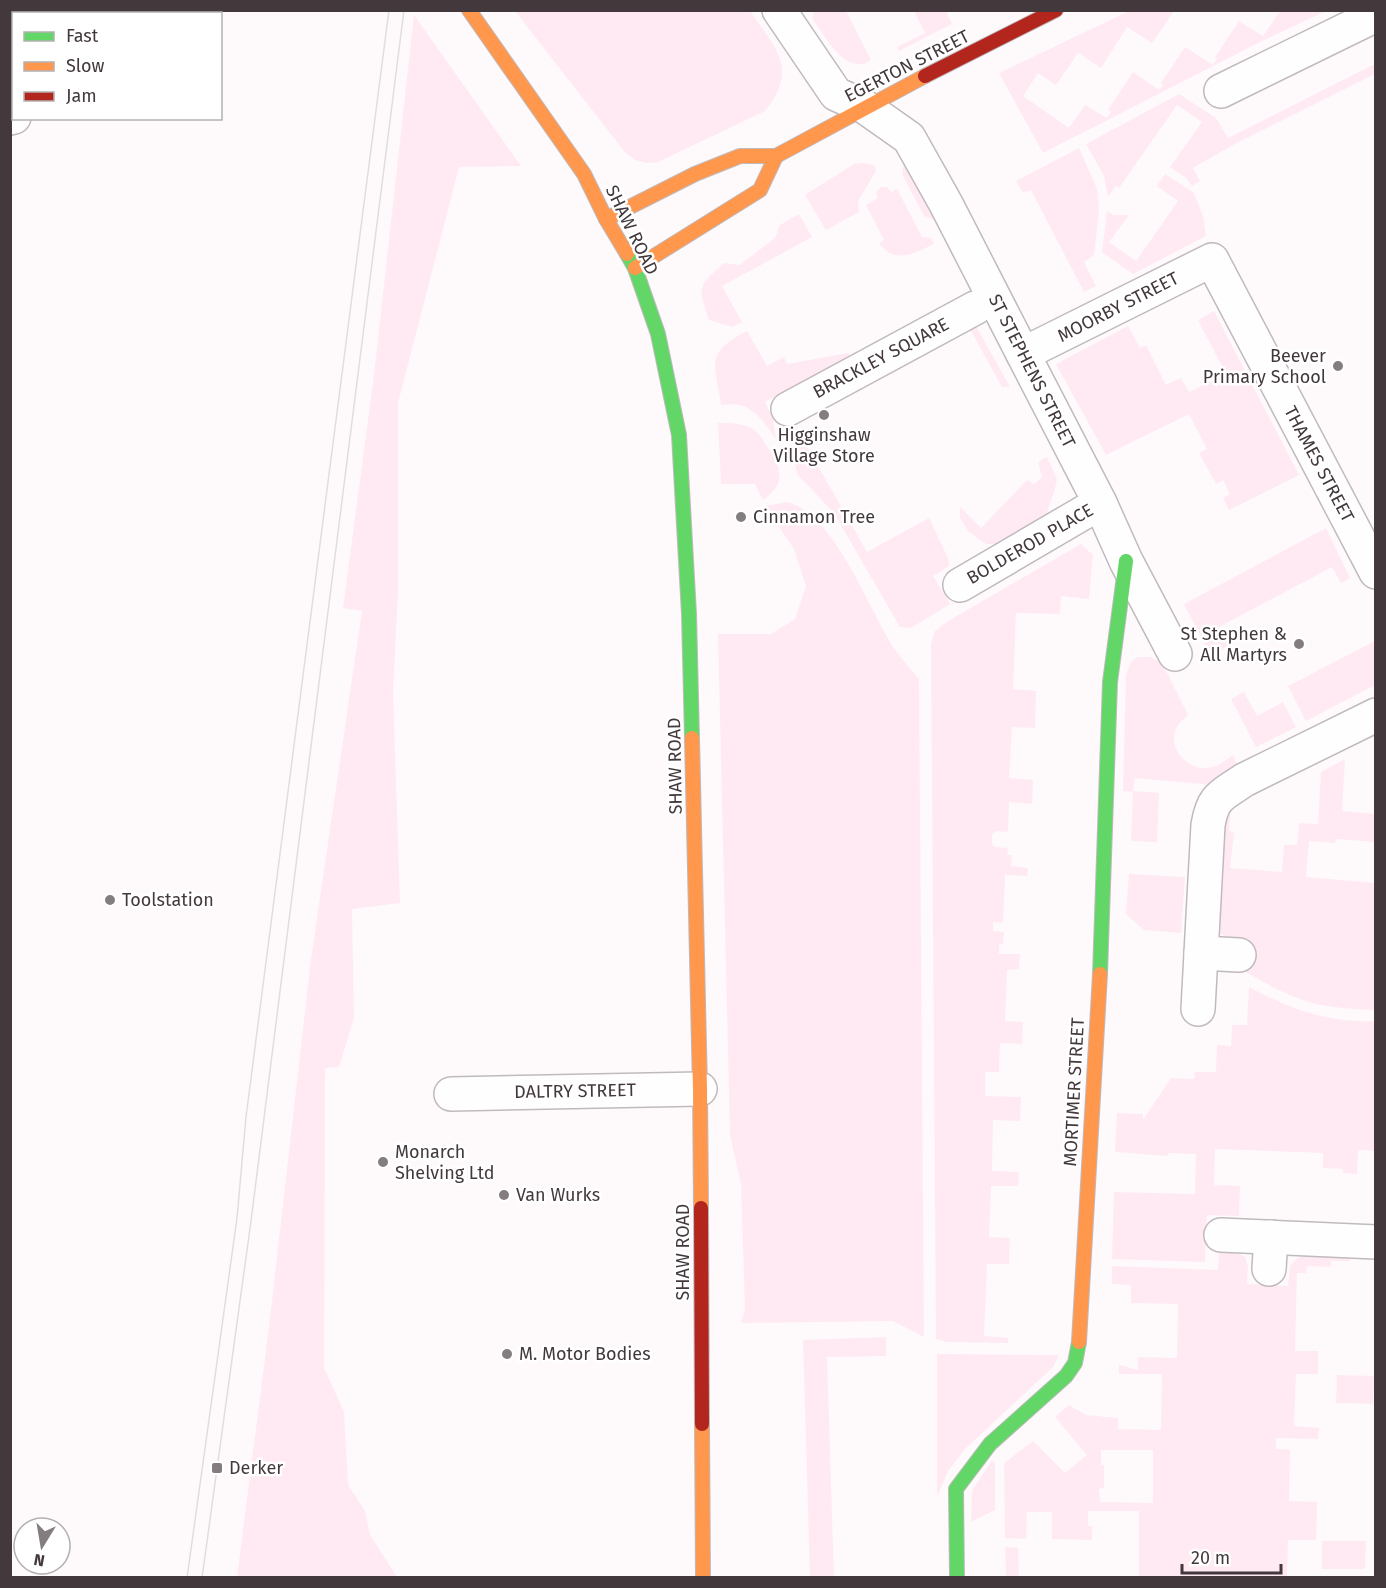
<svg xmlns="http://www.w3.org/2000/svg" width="1386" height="1588" viewBox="0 0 1386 1588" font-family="'Fira Sans',sans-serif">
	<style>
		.green { fill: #ffeaf3; fill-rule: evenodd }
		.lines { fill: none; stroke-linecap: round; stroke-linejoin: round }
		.street-casing { stroke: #c0babd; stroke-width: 36 }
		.fast-casing { stroke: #c0babd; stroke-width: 16 }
		.slow-casing { stroke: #c0babd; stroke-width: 16 }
		.jam-casing { stroke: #c0babd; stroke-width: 16 }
		.street { stroke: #fffeff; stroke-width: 33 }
		.fast { stroke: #63d668; stroke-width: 14 }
		.slow { stroke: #ff974d; stroke-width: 14 }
		.jam { stroke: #b3261e; stroke-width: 14 }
		.tram { stroke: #dfdede; stroke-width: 1.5 }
		.poi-dot { fill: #847d80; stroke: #fff; stroke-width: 2 }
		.labels { text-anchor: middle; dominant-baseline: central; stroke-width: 5; stroke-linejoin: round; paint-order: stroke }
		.street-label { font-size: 18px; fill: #43393d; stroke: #fff }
		.poi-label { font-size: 18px; fill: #43393d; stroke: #fff; text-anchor: start }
	</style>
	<rect width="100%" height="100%" fill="#fefafc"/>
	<g class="green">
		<path d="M515 11H750C776 49 799 68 765 111L658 162 646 163 635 160 624 151Z"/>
		<path d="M814 11H846L871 60C868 62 865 64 862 64 840 67 823 33 812 18Z"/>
		<path d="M914 11H946L952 24 899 51 897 47 925 33Z"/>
		<path d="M1129 11H1174L1152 43 1127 27 1101 68 1078 53 1056 85 1038 73 1023 96 1069 128 1085 105 1107 118 1111 112 1108 110 1110 107 1133 72 1159 90 1163 85 1161 83 1185 47 1213 65 1217 59 1215 57 1239 21 1263 36 1280 11H1326L1264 40 1043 153 999 73Z"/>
		<path d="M414 15 521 166 459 167 398 403V592L393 692 400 903 352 909 354 1018 339 1067 325 1068 324 1368 344 1412 348 1485 365 1511 370 1535 397 1577H237L269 1327 311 959 362 611 343 608 374 375Z"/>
		<path d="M1375 64V74L1231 146 1193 168 1200 181 1192 186 1186 178 1170 167 1202 122 1177 105 1119 188 1116 186 1108 197 1104 176 1086 144 1179 94 1216 118 1228 138Z"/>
		<path d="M1079 148 1097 189 1099 209 1094 255 1084 262 1096 286 1084 292 1031 190 1023 193 1016 181Z"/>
		<path d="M864 163 874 165 876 171 858 201 859 212 826 230 805 195 854 164Z"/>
		<path d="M904 163 935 220 924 216 902 174Z"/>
		<path d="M1165 174 1194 193 1203 216 1206 236 1133 274 1102 252 1107 211 1113 215H1129L1109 242 1136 261 1178 201 1157 186Z"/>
		<path d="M881 187H887L891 192 897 189 922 237 931 238 934 244C915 253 894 265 879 243L884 240 866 205 878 198 876 192Z"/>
		<path d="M799 214 812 237 722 286 742 322 732 327 709 320C697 285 698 287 724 263L740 265 775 238 780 225Z"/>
		<path d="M1214 311 1299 475 1229 510 1223 498 1230 494 1223 480 1216 484 1199 453 1207 449 1189 414 1106 455 1056 364 1128 326 1140 348 1146 345 1166 385 1181 378 1189 392 1226 374 1198 320Z"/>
		<path d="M976 326 1010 387H1002L970 329Z"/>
		<path d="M747 331 767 366 784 357 787 364 848 353 850 356 765 402 773 419 776 439C759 416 751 401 721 405 715 363 704 353 747 331Z"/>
		<path d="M718 423C731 423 744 423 755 430 759 433 763 440 766 445 781 465 788 484 763 500L755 484H721Z"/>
		<path d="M794 424 867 552 929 518 948 558 949 566 933 576 950 604 911 628 900 627 834 513 798 475 793 459Z"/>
		<path d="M1047 457 1057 479 1055 489 1046 515 996 544H986L968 531 960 518V507L981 528 1027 480 1034 484 1042 477 1038 462Z"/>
		<path d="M787 502C836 514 869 612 896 651 903 661 912 670 919 679L924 1337 893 1321 741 1323 745 1309 741 1184 730 1135 718 634H771L795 619 806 586 794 549 765 506Z"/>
		<path d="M1326 528 1350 578 1341 583 1332 567 1219 627 1228 646 1211 656 1184 604Z"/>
		<path d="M1081 544 1093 555 1089 599 1061 596 1060 614 1016 613 1013 689 1036 691 1035 728 1012 727 1009 778 1033 780 1032 804 1009 802 1008 832 996 831 992 835V844L995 847 1008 848 1007 855H1012L1011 866 1028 868 1027 876 1005 875 1003 923 993 922V931L1004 932 1003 944 999 945V954H1020L1019 969 1007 970 1005 1021 1023 1022 1022 1044 1000 1043 999 1072H985V1096L1021 1097 1020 1121 993 1120 992 1171 1019 1172 1018 1186H991L989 1237 1010 1238 1009 1264H987L984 1336 1008 1338V1343L946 1342 936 1339 931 644 935 631 948 621Z"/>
		<path d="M1375 641V685L1306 721 1288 686Z"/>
		<path d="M1138 657H1151L1162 663 1188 715C1185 718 1180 722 1178 725 1165 745 1186 770 1207 768 1218 767 1225 761 1233 755L1239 768 1212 785 1135 778 1133 791 1159 793 1157 842 1131 841 1133 792 1123 791 1126 675 1131 662Z"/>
		<path d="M1244 692 1257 716 1283 702 1296 727 1256 747 1231 699Z"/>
		<path d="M1345 759 1342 811 1375 814V842L1336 839 1335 843 1309 841 1306 877 1375 883V1010C1351 1009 1323 1008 1300 999 1280 992 1262 981 1244 971L1246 940C1232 939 1223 939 1215 927L1220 826 1231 806 1229 831 1234 832 1230 868 1282 872 1284 845H1297L1299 823 1318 824 1321 772Z"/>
		<path d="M1129 874 1185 877 1181 933 1144 930 1126 914Z"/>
		<path d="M1249 987C1291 1009 1327 1023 1375 1021V1151L1358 1150 1357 1174 1343 1173V1169L1323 1168V1153L1215 1149 1214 1185 1240 1186 1239 1216 1207 1215 1205 1262 1112 1259 1114 1192 1195 1194 1196 1154 1169 1153 1168 1156 1115 1152 1117 1113 1143 1114V1120L1171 1078 1194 1079 1195 1072H1216L1217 1045 1231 1046 1232 1025H1247Z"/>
		<path d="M1219 1252 1238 1253 1245 1257 1248 1267 1247 1284 1288 1286 1290 1266C1304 1247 1329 1253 1350 1254V1261H1331V1267L1307 1266 1306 1273H1297L1295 1351H1318V1374H1296L1294 1426 1319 1428 1318 1439 1276 1438V1449L1290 1450 1289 1501 1317 1502 1316 1540H1288L1287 1577H1139V1511H1088V1526H1092V1540L1052 1539V1512H1027L1026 1539 1005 1538 1004 1463 1033 1441 1065 1473 1087 1455 1055 1417 1069 1405 1086 1415 1118 1418V1429L1161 1430 1162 1374H1119V1365L1138 1370V1357L1177 1358 1178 1304 1131 1303V1285L1112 1284V1266L1218 1270ZM1101 1450H1153V1503L1100 1502 1099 1489 1104 1488V1465H1101Z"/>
		<path d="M886 1337V1356L827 1357 834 1577H810L803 1340Z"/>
		<path d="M937 1354 1059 1355 1053 1367 965 1449 948 1471 937 1497Z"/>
		<path d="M1337 1375 1374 1376 1373 1404 1336 1403Z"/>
		<path d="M992 1460 995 1464V1510L971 1522 972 1491Z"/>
		<path d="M1322 1541H1366L1365 1569H1322Z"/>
		<path d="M1005 1547 1018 1548 1019 1577H1006Z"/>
	</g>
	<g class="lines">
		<g class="street-casing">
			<g id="street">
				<path d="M779 10 836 94 865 107 909 138 946 204 1023 354 1100 503 1126 561 1175 654"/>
				<path d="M190 14 195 10"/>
				<path d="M1221 91 1376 15"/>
				<path d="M10 118 14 117"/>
				<path d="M1023 354 1212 260 1376 572"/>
				<path d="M788 409 975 308"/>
				<path d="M960 585 1100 503"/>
				<path d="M1201 953 1239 955"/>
				<path d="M1198 1009 1208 825C1213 796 1221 796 1244 780L1376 715"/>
				<path d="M451 1094 700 1089"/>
				<path d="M1221 1235 1376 1242"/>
				<path d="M1269 1269 1271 1237"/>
			</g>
		</g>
		<g class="fast-casing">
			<g id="fast">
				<path d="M627 254 635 268 658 334 679 435 689 614 692 738"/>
				<path d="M1100 974 1110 682 1126 561"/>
				<path d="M957 1578 956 1489 990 1444 1066 1376 1075 1363 1079 1342"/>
			</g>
		</g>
		<g class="slow-casing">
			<g id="slow">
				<path d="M469 10 584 174 606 219 627 254"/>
				<path d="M606 219 695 174 740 156H776L925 76"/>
				<path d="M635 268 760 190 776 156"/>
				<path d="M692 738 700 1089 701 1208"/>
				<path d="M1079 1342 1100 974"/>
				<path d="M702 1424 703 1578"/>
			</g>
		</g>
		<g class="jam-casing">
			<g id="jam">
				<path d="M925 76 1056 10"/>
				<path d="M701 1208 702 1424"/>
			</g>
		</g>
		<use href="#street" class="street"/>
		<use href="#fast" class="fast"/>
		<use href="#slow" class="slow"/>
		<use href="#jam" class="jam"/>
		<g class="tram">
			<path d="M187 1578 237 1218 246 1117 389 10"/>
			<path d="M202 1578 251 1221 404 10"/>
		</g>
	</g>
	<g class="poi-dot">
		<circle cx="1338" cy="366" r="6"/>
		<circle cx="824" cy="415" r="6"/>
		<circle cx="741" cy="517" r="6"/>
		<circle cx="1299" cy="644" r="6"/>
		<circle cx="110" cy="900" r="6"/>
		<circle cx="383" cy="1162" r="6"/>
		<circle cx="504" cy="1195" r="6"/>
		<circle cx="507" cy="1354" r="6"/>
		<rect x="211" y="1462" width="12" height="12" rx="3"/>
	</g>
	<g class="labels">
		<g class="street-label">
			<text transform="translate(907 66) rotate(-27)">EGERTON STREET</text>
			<text transform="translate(632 230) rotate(64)">SHAW ROAD</text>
			<text transform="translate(1118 307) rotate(-27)">MOORBY STREET</text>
			<text transform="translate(881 358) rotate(-28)">BRACKLEY SQUARE</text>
			<text transform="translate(1032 371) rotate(63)">ST STEPHENS STREET</text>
			<text transform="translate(1319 464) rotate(62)">THAMES STREET</text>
			<text transform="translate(1030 544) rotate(-30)">BOLDEROD PLACE</text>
			<text transform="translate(675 766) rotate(-91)">SHAW ROAD</text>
			<text transform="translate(575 1091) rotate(-1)">DALTRY STREET</text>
			<text transform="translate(1074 1092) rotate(-87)">MORTIMER STREET</text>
			<text transform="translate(683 1252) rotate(-90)">SHAW ROAD</text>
		</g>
		<g class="poi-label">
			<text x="1326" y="356" text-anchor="end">Beever<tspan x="1326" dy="21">Primary School</tspan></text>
			<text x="824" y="435" text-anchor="middle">Higginshaw<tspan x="824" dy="21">Village Store</tspan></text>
			<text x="753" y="517">Cinnamon Tree</text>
			<text x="1287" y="634" text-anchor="end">St Stephen &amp;<tspan x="1287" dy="21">All Martyrs</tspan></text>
			<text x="122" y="900">Toolstation</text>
			<text x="395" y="1152">Monarch<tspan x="395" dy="21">Shelving Ltd</tspan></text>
			<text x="516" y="1195">Van Wurks</text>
			<text x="519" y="1354">M. Motor Bodies</text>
			<text x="229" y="1468">Derker</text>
		</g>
	</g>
	<rect width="1386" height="1588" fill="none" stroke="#43393d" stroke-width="24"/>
	<rect x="12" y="12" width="210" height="108" fill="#ffffff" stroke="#b4b0b1" stroke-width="1.5"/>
	<rect x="24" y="32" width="30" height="9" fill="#63d668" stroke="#b4b0b1" stroke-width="1.5"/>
	<text x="66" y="42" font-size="18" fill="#43393d">Fast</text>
	<rect x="24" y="62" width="30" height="9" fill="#ff974d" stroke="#b4b0b1" stroke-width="1.5"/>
	<text x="66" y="72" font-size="18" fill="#43393d">Slow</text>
	<rect x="24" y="92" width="30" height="9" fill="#b3261e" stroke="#b4b0b1" stroke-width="1.5"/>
	<text x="66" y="102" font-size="18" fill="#43393d">Jam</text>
	<g transform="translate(42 1546) rotate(191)"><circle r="28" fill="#ffffff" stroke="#b4b0b1" stroke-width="1.5"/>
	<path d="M0-4.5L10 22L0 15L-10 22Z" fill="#847d80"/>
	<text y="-9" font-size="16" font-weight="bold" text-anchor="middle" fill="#43393d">N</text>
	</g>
	<path d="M1182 1564v9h99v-9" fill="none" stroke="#43393d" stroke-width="3"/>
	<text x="1191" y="1564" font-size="18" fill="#43393d" stroke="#ffffff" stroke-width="4.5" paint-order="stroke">20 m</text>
</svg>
